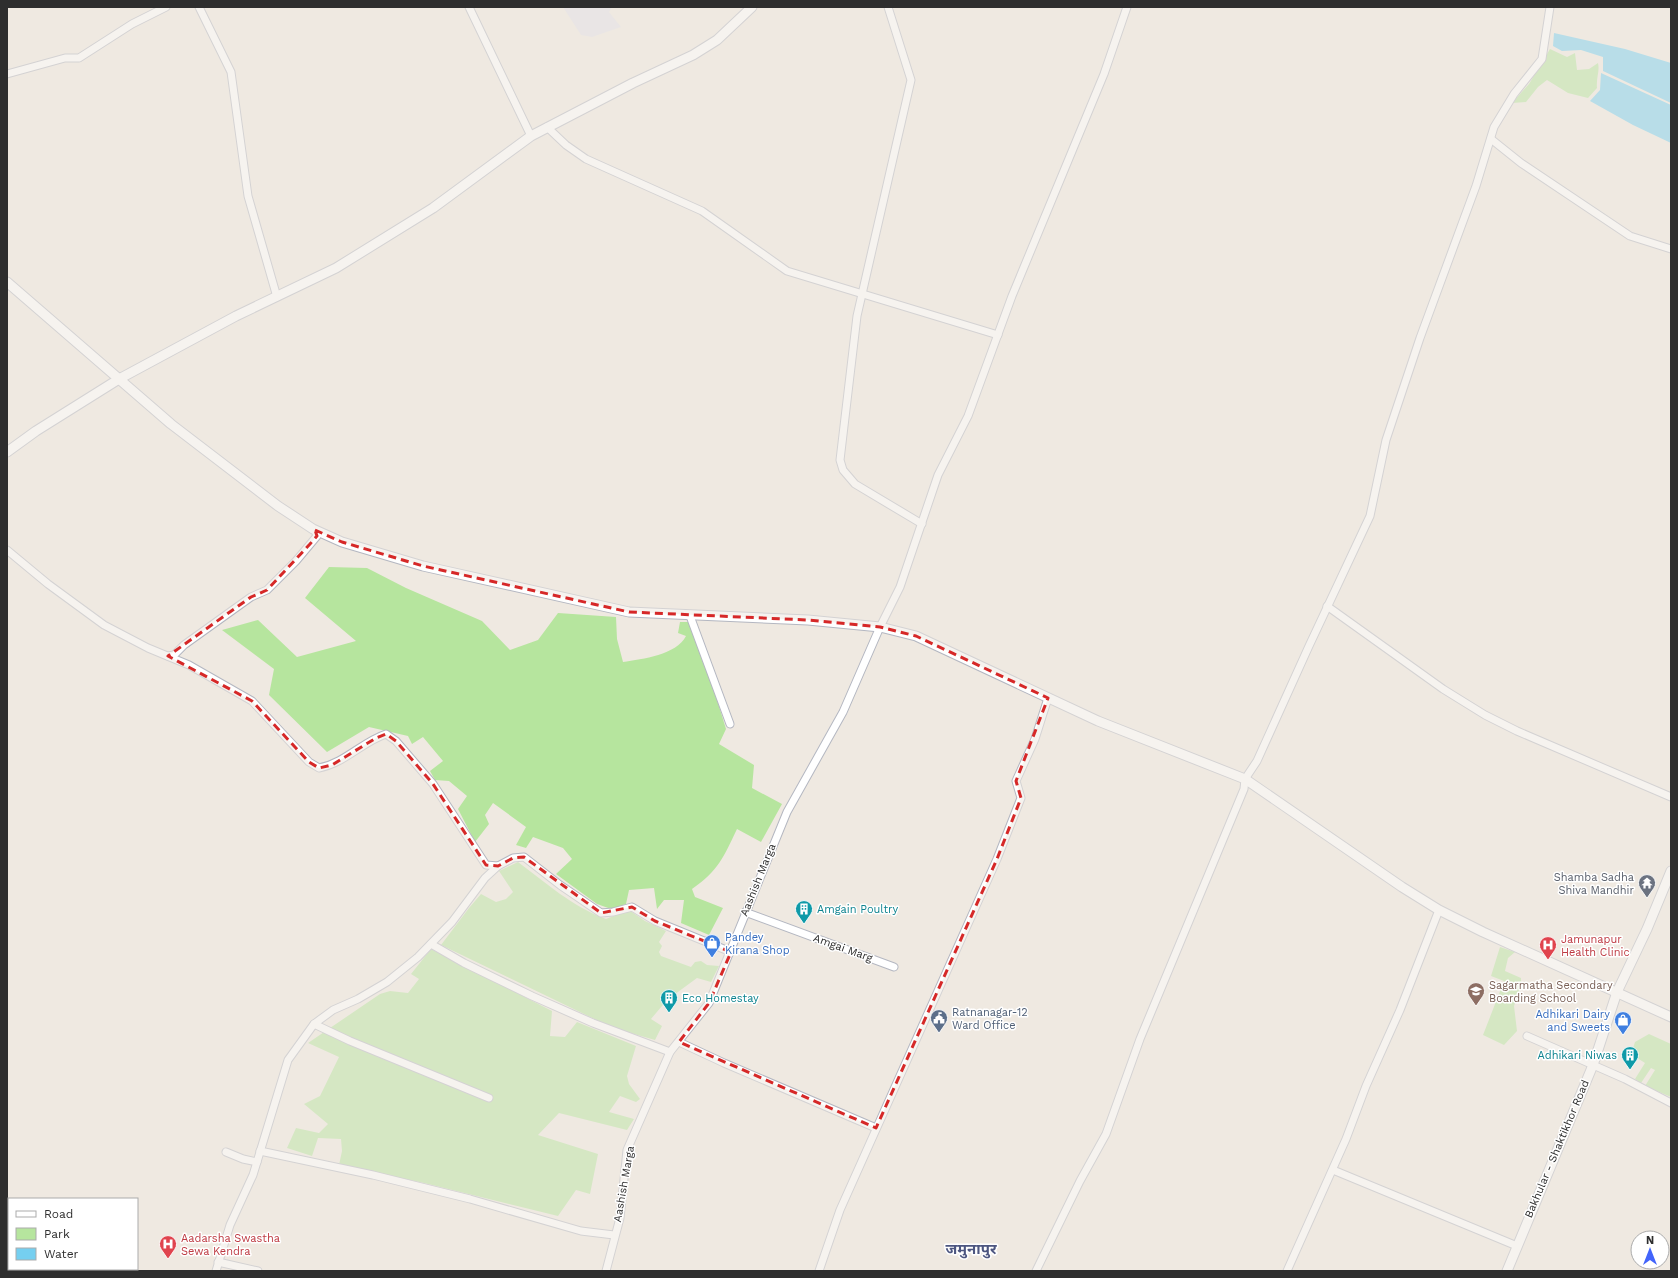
<svg xmlns="http://www.w3.org/2000/svg" width="1678" height="1278" viewBox="0 0 1678 1278" font-family="'Work Sans','Noto Sans Devanagari',sans-serif">
	<style>
		.industrial { fill: #e3e1e8 }
		.green { fill: #b6e59e }
		.water { fill: #75cff0 }
		.lines { fill: none; stroke-linecap: round; stroke-linejoin: round }
		.minor-casing { stroke: #b4b7c1; stroke-width: 9 }
		.tertiary-casing { stroke: #b4b7c1; stroke-width: 11 }
		.minor { stroke: #fff; stroke-width: 7 }
		.tertiary { stroke: #fff; stroke-width: 9 }
		.marked { fill: none; stroke: #d62828; stroke-width: 3; stroke-dasharray: 8 5; stroke-linejoin: round }
		.labels { text-anchor: middle; dominant-baseline: central; stroke-width: 3; stroke-linejoin: round; paint-order: stroke }
		.worship-label { font-size: 11px; fill: #5b616d; stroke: #fff; text-anchor: end }
		.street-label { font-size: 11px; fill: #2e2e2e; stroke: #fff }
		.culture-label { font-size: 11px; fill: #0d838f; stroke: #fff; text-anchor: start }
		.shop-label { font-size: 11px; fill: #366cbe; stroke: #fff; text-anchor: start }
		.health-label { font-size: 11px; fill: #be3a42; stroke: #fff; text-anchor: start }
		.education-label { font-size: 11px; fill: #785e54; stroke: #fff; text-anchor: start }
		.service-label { font-size: 11px; fill: #4e5e75; stroke: #fff; text-anchor: start }
		.district-label { font-size: 15px; font-weight: bold; fill: #4d5680; stroke: #fff }
	</style>
	<rect width="100%" height="100%" fill="#efe9e1"/>
	<path class="industrial" d="M563 7H612L609 12 621 27 592 37 581 35Z"/>
	<g class="green">
		<path d="M1550 49 1567 57 1575 53 1577 70 1589 69 1598 63C1600 71 1596 78 1597 88L1588 98 1568 93 1547 80 1538 87 1526 102 1512 103 1529 84Z"/>
		<path d="M329 567 367 568 406 588 482 621 510 650 538 640 558 613 616 617 617 639 623 662C643 659 676 655 686 636L678 633 680 622H693L726 729 719 744 754 765 752 788 782 804 761 842 737 829C723 858 719 870 692 889L695 897 723 908 709 935 681 923 684 900H664L657 909 654 888 629 890 626 904 611 909 597 904 556 874 572 859 563 848 533 837 526 848 516 845 526 827 493 803 485 815 489 824 475 842 458 809 467 796 449 781 435 780 430 771 443 761 423 737 412 744 408 736 369 727 327 752 269 695 274 669 222 630 258 620 297 657 356 641 305 598Z"/>
		<path d="M518 862C546 883 573 907 606 919L629 910 645 921 666 931 659 942 662 946 659 952 661 956 691 967 695 962 701 961 707 965 719 966 711 982 697 978 667 1000 651 1019 662 1026 655 1040 613 1028 441 945 469 908 481 894 496 902 506 899 513 892 499 871Z"/>
		<path d="M1500 947 1515 952 1508 958 1505 971 1521 978V986L1514 1006 1517 1031 1504 1045 1483 1035 1504 981 1491 976Z"/>
		<path d="M431 949 552 1011 550 1036 565 1037 577 1022 636 1046 627 1076 629 1084 640 1099 636 1102 620 1096 609 1112 634 1119 627 1130 559 1113 538 1135 598 1154 590 1194 576 1190 558 1216 424 1183 339 1165 342 1151 341 1139 318 1138 312 1156 287 1148 296 1128 319 1133 328 1124 304 1104 320 1096 339 1057 308 1043 380 994 390 991 408 993 419 979 411 974Z"/>
		<path d="M1649 1034 1671 1044V1097L1645 1086 1655 1070 1651 1068 1641 1083 1635 1079 1645 1063 1631 1054 1635 1042Z"/>
	</g>
	<g class="water">
		<path d="M1554 33 1625 49 1671 63V103L1603 71V57L1581 50 1562 51 1553 46Z"/>
		<path d="M1601 73 1671 105V143L1633 125 1590 101 1600 90Z"/>
	</g>
	<g class="lines">
		<g class="minor-casing">
			<g id="minor">
				<path d="M199 7 231 72 248 196 277 297"/>
				<path d="M469 7 531 136"/>
				<path d="M888 7 911 80 857 316 840 460 843 470 855 484 922 524"/>
				<path d="M7 74 65 58H79L132 24 166 7"/>
				<path d="M547 127 566 145 586 159 702 211 787 271 998 335"/>
				<path d="M1491 139 1521 163 1630 236 1671 249"/>
				<path d="M7 550 48 584 104 625 148 648 189 665 252 701 309 762 319 768C345 763 362 742 386 734L396 741 433 784 486 865 498 866 513 858 524 857 560 885 601 913 613 912 632 907 655 921 731 952"/>
				<path d="M1327 606 1443 689 1485 715 1517 731 1671 797"/>
				<path d="M690 616 730 724"/>
				<path d="M168 656 174 655 184 645 251 597 267 590 296 561 317 536 315 530"/>
				<path d="M745 912 894 967"/>
				<path d="M431 944 464 963 532 996 593 1023 670 1052"/>
				<path d="M314 1024 350 1041 489 1098"/>
				<path d="M1527 1036 1625 1079 1671 1103"/>
				<path d="M679 1042 724 1063 876 1128"/>
				<path d="M260 1151 373 1175 470 1199 581 1231 614 1235"/>
				<path d="M226 1152 243 1159 257 1162"/>
				<path d="M1333 1170 1517 1246"/>
				<path d="M218 1262 258 1271"/>
				<path d="M216 1271 230 1225 253 1175 288 1060 314 1024 333 1010 358 999 387 982 418 957 452 922 485 878 498 866"/>
				<path d="M606 1271 620 1218 627 1150 670 1052 709 1003 787 812 843 712 880 627 900 587 938 475 968 416 1012 296 1104 74 1127 7"/>
				<path d="M819 1271 840 1210 997 859 1021 798 1016 781 1035 739 1048 698"/>
				<path d="M1036 1271 1080 1181 1106 1134 1140 1039 1244 789 1245 779 1257 761 1309 646 1370 516 1386 440 1420 338 1476 186 1494 127 1514 94 1542 59 1550 7"/>
				<path d="M1287 1271 1346 1139 1366 1086 1400 1010 1439 910"/>
			</g>
		</g>
		<g class="tertiary-casing">
			<g id="tertiary">
				<path d="M7 282 171 424 278 506 313 529 342 542 423 566 629 612 808 620 880 627 916 636 1098 721 1245 779 1402 887 1439 910 1483 932 1671 1017"/>
				<path d="M7 452 36 431 119 379 236 316 336 268 433 208 531 136 633 83 693 55 717 40 752 7"/>
				<path d="M1507 1271 1593 1065 1617 992 1647 929 1671 871"/>
			</g>
		</g>
		<use href="#minor" class="minor"/>
		<use href="#tertiary" class="tertiary"/>
	</g>
	<path d="M0 0H1678V1278H0ZM315 530 342 542 423 566 629 612 808 620 880 627 916 636 1048 698 1016 781 1021 798 997 859 876 1128 679 1042 709 1003 731 952 655 921 632 907 601 913 524 857 513 858 498 866 486 865 433 784 396 741 386 734 376 738 332 765 319 768 309 762 252 701 168 656 251 597 267 590 310 544 317 536Z" fill="#efe9e1" fill-opacity=".55" fill-rule="evenodd"/>
	<path class="marked" d="M315 530 342 542 423 566 629 612 808 620 880 627 916 636 1048 698 1016 781 1021 798 997 859 876 1128 679 1042 709 1003 731 952 655 921 632 907 601 913 524 857 513 858 498 866 486 865 433 784 396 741 386 734 376 738 332 765 319 768 309 762 252 701 168 656 251 597 267 590 310 544 317 536Z"/>
	<defs>
		<g id="temple-pin" transform="scale(0.9)"><path d="M0 17L-7.5 6A9.5 9.5 0 1 1 7.5 6Z" fill="#6b7280" stroke="#fff"/><path d="M0-6L5-2H3V0L6.5 2.5H4V6H1.5V3h-3V6H-4V2.5H-6.5L-3 0V-2H-5Z" fill="#fff"/></g>
		<g id="building-pin" transform="scale(0.9)"><path d="M0 17L-7.5 6A9.5 9.5 0 1 1 7.5 6Z" fill="#0f9aa8" stroke="#fff"/><path d="M-4-6H4V6H1V3H-1V6H-4ZM-2.5-4.3h1.7v1.8h-1.7ZM.8-4.3h1.7v1.8H.8ZM-2.5-1h1.7V.8h-1.7ZM.8-1h1.7V.8H.8Z" fill="#fff"/></g>
		<g id="shop-pin" transform="scale(0.9)"><path d="M0 17L-7.5 6A9.5 9.5 0 1 1 7.5 6Z" fill="#3f7fe0" stroke="#fff"/><path d="M-5-2.5h2.3a2.7 3.5 0 0 1 5.4 0H5L5.5 6h-11ZM-1.5-2.5h3a1.5 2.3 0 0 0-3 0Z" fill="#fff"/></g>
		<g id="hospital-pin" transform="scale(0.9)"><path d="M0 17L-7.5 6A9.5 9.5 0 1 1 7.5 6Z" fill="#e0444e" stroke="#fff"/><path d="M-5-5h3v3.5h4V-5h3V5h-3V1.5h-4V5h-3Z" fill="#fff"/></g>
		<g id="school-pin" transform="scale(0.9)"><path d="M0 17L-7.5 6A9.5 9.5 0 1 1 7.5 6Z" fill="#8d6e63" stroke="#fff"/><path d="M0-5L7-2L0 1L-7-2ZM-4 1L0 2.5L4 1V4Q0 6-4 4Z" fill="#fff"/></g>
		<g id="civic-pin" transform="scale(0.9)"><path d="M0 17L-7.5 6A9.5 9.5 0 1 1 7.5 6Z" fill="#5c6f8a" stroke="#fff"/><path d="M-.6-6.5H3V-4.5H.6V-3L4-1V1h2V6H-6V1h2V-1L-.6-3ZM-1.2 2.5V6h2.4V2.5Z" fill="#fff"/></g>
	</defs>
	<g fill-rule="evenodd">
		<use href="#temple-pin" x="1647" y="883"/>
		<use href="#building-pin" x="804" y="909"/>
		<use href="#shop-pin" x="712" y="943"/>
		<use href="#hospital-pin" x="1548" y="945"/>
		<use href="#school-pin" x="1476" y="991"/>
		<use href="#building-pin" x="669" y="998"/>
		<use href="#civic-pin" x="939" y="1018"/>
		<use href="#shop-pin" x="1623" y="1020"/>
		<use href="#building-pin" x="1630" y="1055"/>
		<use href="#hospital-pin" x="168" y="1244"/>
	</g>
	<g class="labels">
		<g class="worship-label">
			<text x="1634" y="877">Shamba Sadha<tspan x="1634" dy="13">Shiva Mandhir</tspan></text>
		</g>
		<g class="street-label">
			<text transform="translate(758 880) rotate(-68)">Aashish Marga</text>
			<text transform="translate(843 948) rotate(20)">Amgai Marg</text>
			<text transform="translate(1557 1149) rotate(-67)">Bakhular - Shaktikhor Road</text>
			<text transform="translate(624 1184) rotate(-80)">Aashish Marga</text>
		</g>
		<g class="culture-label">
			<text x="817" y="909">Amgain Poultry</text>
			<text x="682" y="998">Eco Homestay</text>
			<text x="1617" y="1055" text-anchor="end">Adhikari Niwas</text>
		</g>
		<g class="shop-label">
			<text x="725" y="937">Pandey<tspan x="725" dy="13">Kirana Shop</tspan></text>
			<text x="1610" y="1014" text-anchor="end">Adhikari Dairy<tspan x="1610" dy="13">and Sweets</tspan></text>
		</g>
		<g class="health-label">
			<text x="1561" y="939">Jamunapur<tspan x="1561" dy="13">Health Clinic</tspan></text>
			<text x="181" y="1238">Aadarsha Swastha<tspan x="181" dy="13">Sewa Kendra</tspan></text>
		</g>
		<g class="education-label">
			<text x="1489" y="985">Sagarmatha Secondary<tspan x="1489" dy="13">Boarding School</tspan></text>
		</g>
		<g class="service-label">
			<text x="952" y="1012">Ratnanagar-12<tspan x="952" dy="13">Ward Office</tspan></text>
		</g>
		<g class="district-label">
			<text x="971" y="1249">जमुनापुर</text>
		</g>
	</g>
	<rect width="1678" height="1278" fill="none" stroke="#2e2e2e" stroke-width="16"/>
	<rect x="8" y="1198" width="130" height="72" fill="#ffffff" stroke="#ababab"/>
	<rect x="16" y="1211" width="20" height="6" fill="#ffffff" stroke="#ababab"/>
	<text x="44" y="1218" font-size="12" fill="#2e2e2e">Road</text>
	<rect x="16" y="1228" width="20" height="12" fill="#b6e59e" stroke="#ababab"/>
	<text x="44" y="1238" font-size="12" fill="#2e2e2e">Park</text>
	<rect x="16" y="1248" width="20" height="12" fill="#75cff0" stroke="#ababab"/>
	<text x="44" y="1258" font-size="12" fill="#2e2e2e">Water</text>
	<g transform="translate(1650 1250)"><circle r="19" fill="#ffffff" stroke="#ababab"/>
	<path d="M0-3L7 15L0 10L-7 15Z" fill="#4264fb"/>
	<text y="-6" font-size="11" font-weight="bold" text-anchor="middle" fill="#2e2e2e">N</text>
	</g>
</svg>
